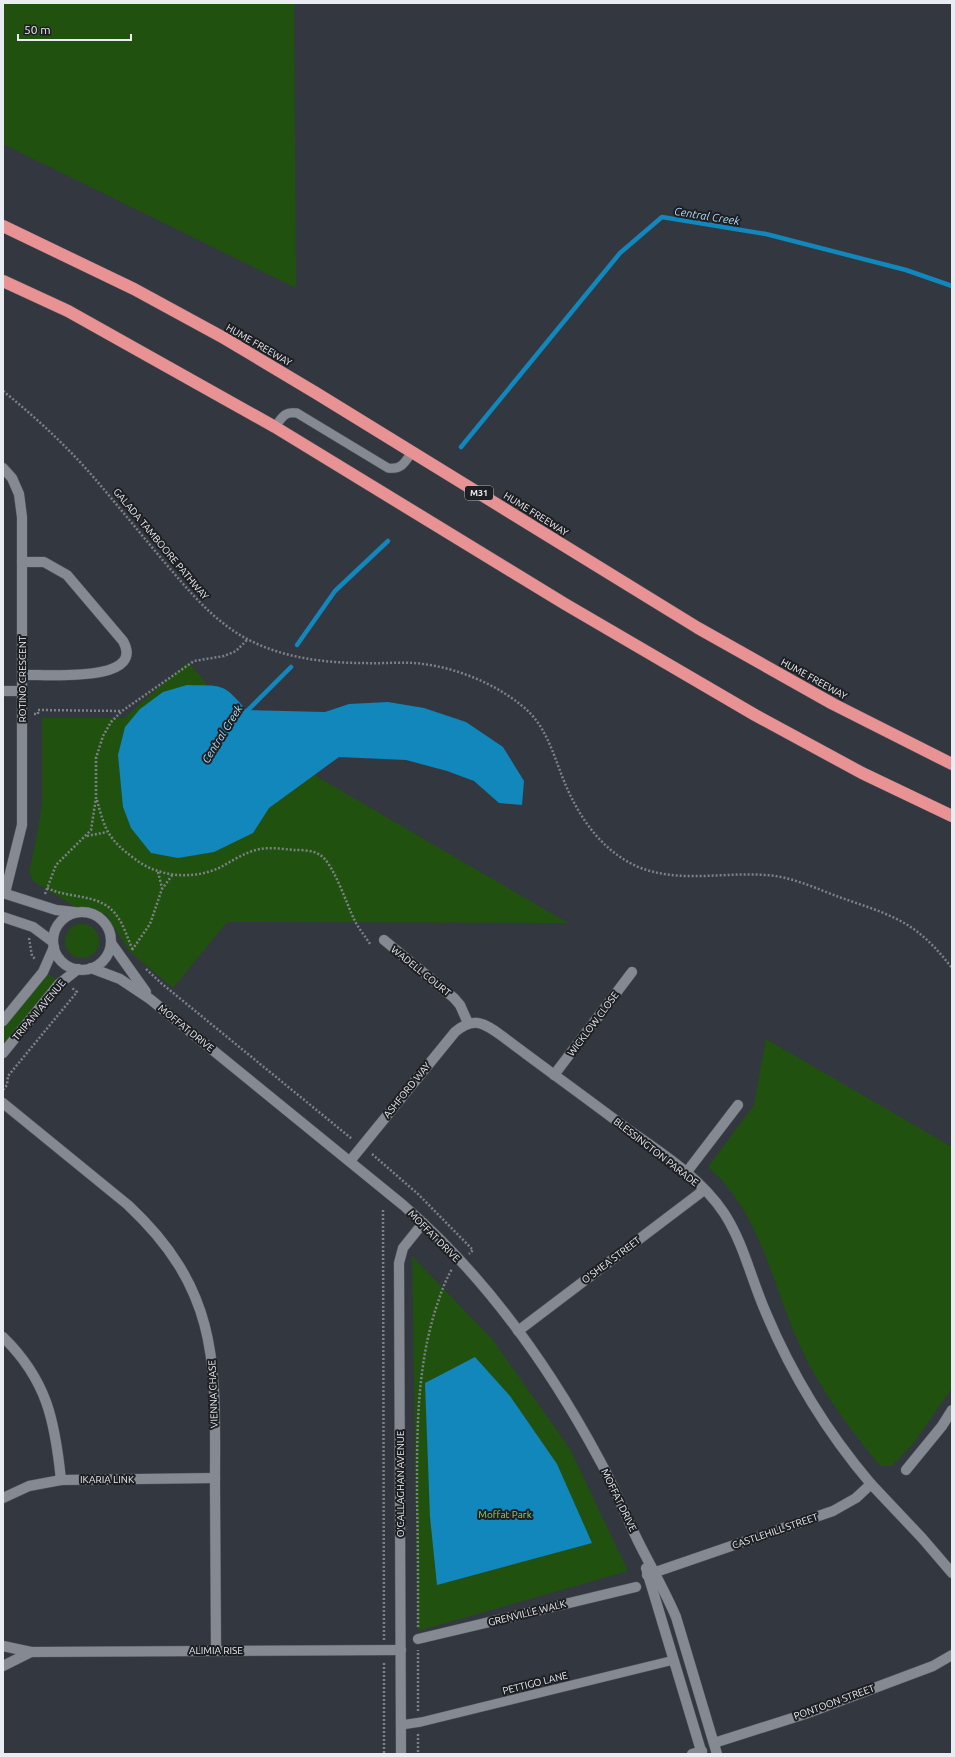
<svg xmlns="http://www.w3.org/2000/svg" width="955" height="1757" viewBox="0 0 955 1757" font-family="Ubuntu,sans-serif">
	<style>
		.green { fill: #21510f }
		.water { fill: #1187bb }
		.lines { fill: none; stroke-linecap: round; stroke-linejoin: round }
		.stream { stroke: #1187bb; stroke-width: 4.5 }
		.service-casing { stroke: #51545b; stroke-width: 10 }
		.pedestrian-casing { stroke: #51545b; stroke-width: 11 }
		.minor-casing { stroke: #51545b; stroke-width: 11 }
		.motorway-casing { stroke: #51545b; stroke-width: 13 }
		.path { stroke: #7c8087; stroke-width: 2.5; stroke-dasharray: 2 2; stroke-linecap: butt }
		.service { stroke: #848992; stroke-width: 9 }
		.pedestrian { stroke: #848992; stroke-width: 10 }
		.minor { stroke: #848992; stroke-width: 10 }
		.motorway { stroke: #e89293; stroke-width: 12 }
		.labels { text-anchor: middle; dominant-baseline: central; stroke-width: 4; stroke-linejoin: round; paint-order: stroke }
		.shield { fill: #1d1f22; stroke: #acaeb3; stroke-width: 1 }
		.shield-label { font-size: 9px; font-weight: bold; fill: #e9ecf1 }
		.street-label { font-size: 10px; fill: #e9ecf1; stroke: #1d1f22 }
		.park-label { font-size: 10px; fill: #89d673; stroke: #1d1f22 }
		.water-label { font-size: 11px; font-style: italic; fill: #b0defa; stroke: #1d1f22 }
	</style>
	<rect width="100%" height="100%" fill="#333740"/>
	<g class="green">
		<path d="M3 3H294L296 288 3 144Z"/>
		<path d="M188 662 256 741 568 923 227 922 173 988 129 951 106 914 76 907 34 882 29 873 38 830 42 803V718H124Z"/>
		<circle cx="82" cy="941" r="17"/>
		<path d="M47 973 57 981 3 1047V1027Z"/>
		<path d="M766 1039 952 1147V1388L912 1445 892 1466H880C850 1429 821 1391 801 1348 772 1287 762 1213 708 1167L754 1105Z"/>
		<path d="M412 1256 492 1339 570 1449 628 1571 418 1631Z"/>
	</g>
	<g class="water">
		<path d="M187 685C222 686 223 682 246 710L325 712 349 704 388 702 424 708 466 722 503 747 524 781 522 805 499 803 474 781 447 771 406 760 339 757 269 808 253 833 214 852 178 858 151 853 131 828 123 807 118 755 125 727 140 709 163 692Z"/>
		<path d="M475 1357 510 1396 557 1464 592 1543 437 1585 430 1517 425 1383Z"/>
	</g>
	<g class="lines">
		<g class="stream">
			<path d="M461 447 620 253 662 217 766 234 906 270 952 286"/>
			<path d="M297 645 335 591 388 541"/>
			<path d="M244 714 291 667"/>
		</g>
		<g class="service-casing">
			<g id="service">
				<path d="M275 427C282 417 285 411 297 413L388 468C402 470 405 462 412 452"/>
				<path d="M401 1725 421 1722 674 1660"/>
			</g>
		</g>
		<g class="pedestrian-casing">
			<path id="pedestrian" d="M418 1639 636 1587"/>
		</g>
		<g class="minor-casing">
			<g id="minor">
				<path d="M3 468 12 478 19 494 22 517V825L5 893"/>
				<path d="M22 675C44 674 147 684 123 641L67 575 44 562H22"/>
				<path d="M3 691H22"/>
				<path d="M3 893 56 910 74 912"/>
				<circle cx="82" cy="941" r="29"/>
				<path d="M3 917 33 927 53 942"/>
				<path d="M384 940 454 998 460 1005 468 1023"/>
				<path d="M111 943 146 992"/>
				<path d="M91 968 120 979 150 999 403 1205C483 1274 549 1366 599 1459 614 1486 625 1514 638 1541 651 1567 665 1591 676 1617L717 1754"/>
				<path d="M3 1021 43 972 54 947"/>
				<path d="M3 1053 59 984 78 969"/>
				<path d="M554 1075 632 972"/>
				<path d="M3 1103 128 1205C222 1293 215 1367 215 1486 215 1541 216 1595 216 1650"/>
				<path d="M350 1161 455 1032C474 1016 484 1023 502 1036 543 1067 585 1097 626 1128 660 1152 700 1177 724 1213 744 1244 751 1279 766 1313 792 1375 827 1432 871 1484L856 1498 833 1511 647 1575"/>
				<path d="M686 1173 738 1105"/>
				<path d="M518 1331 704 1190"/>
				<path d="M3 1337C47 1380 55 1421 61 1480"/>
				<path d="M906 1470 942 1426 952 1410"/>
				<path d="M871 1484 922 1538 952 1573"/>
				<path d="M3 1498 29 1486 61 1480 215 1478"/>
				<path d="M646 1568 702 1754"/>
				<path d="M3 1646 31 1652 401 1650"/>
				<path d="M3 1666 31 1652"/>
				<path d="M714 1743 805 1714 933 1666 952 1655"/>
				<path d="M401 1754 399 1263 403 1248 423 1223"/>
				<path d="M692 1754 702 1751"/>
			</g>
		</g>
		<g class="motorway-casing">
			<g id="motorway">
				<path d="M3 226 134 289 224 338 316 393 698 628 833 704 952 764"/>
				<path d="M3 281 68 311 275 427 565 604 755 715 862 773 952 816"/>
			</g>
		</g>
		<g class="path">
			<path d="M3 391C39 420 72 451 101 486 123 512 144 538 166 564 190 592 214 622 249 640 284 658 325 663 364 663 384 664 404 661 423 664 457 668 495 684 521 705 546 724 553 754 564 781 579 818 603 853 641 868 681 883 723 872 765 875 790 876 815 888 839 897 864 906 893 914 915 930 930 941 941 954 952 968"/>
			<path d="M34 714H38V710L121 711"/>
			<path d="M97 800C105 831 109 840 135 859 158 877 192 880 219 868 232 861 245 852 260 849 271 847 283 849 294 850 302 850 313 850 320 855 333 862 347 905 354 919 358 928 365 936 370 944"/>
			<path d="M87 836 107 832"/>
			<path d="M158 872 162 888"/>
			<path d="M47 888C72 900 103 892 119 919 125 928 128 940 133 950"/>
			<path d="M45 894 56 865 91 830 96 798V758L103 736 111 722 122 711 194 661 224 656 236 651 248 639"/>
			<path d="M29 938 32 956 35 959"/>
			<path d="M132 950 150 924 162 889 173 874"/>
			<path d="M146 969 161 983 352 1139"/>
			<path d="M3 1090 7 1085 8 1076 77 992 72 988"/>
			<path d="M372 1154 418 1194 473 1250 469 1254"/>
			<path d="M383 1210 384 1640"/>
			<path d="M418 1627C418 1585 418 1542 417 1500 417 1434 416 1368 437 1305 441 1293 445 1281 452 1269"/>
			<path d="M384 1663V1754"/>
			<path d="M418 1711V1650"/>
			<path d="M418 1734V1754"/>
		</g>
		<use href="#service" class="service"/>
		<use href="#pedestrian" class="pedestrian"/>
		<use href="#minor" class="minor"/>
		<use href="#motorway" class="motorway"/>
	</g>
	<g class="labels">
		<rect class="shield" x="465" y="486" width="28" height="14" rx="3"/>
		<g class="shield-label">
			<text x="479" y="493">M31</text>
		</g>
		<g class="street-label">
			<text transform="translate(259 345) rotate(30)">HUME FREEWAY</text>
			<text transform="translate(536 514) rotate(32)">HUME FREEWAY</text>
			<text transform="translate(161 544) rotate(50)">GALADA TAMBOORE PATHWAY</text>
			<text transform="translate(22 679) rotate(-90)">ROTINO CRESCENT</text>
			<text transform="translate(814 679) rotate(29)">HUME FREEWAY</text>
			<text transform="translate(421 971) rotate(39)">WADELL COURT</text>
			<text transform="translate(39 1010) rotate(-50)">TRIPANI AVENUE</text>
			<text transform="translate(593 1024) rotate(-53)">WICKLOW CLOSE</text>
			<text transform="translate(186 1028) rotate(39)">MOFFAT DRIVE</text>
			<text transform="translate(407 1090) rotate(-51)">ASHFORD WAY</text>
			<text transform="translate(656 1152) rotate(38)">BLESSINGTON PARADE</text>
			<text transform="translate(434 1236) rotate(45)">MOFFAT DRIVE</text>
			<text transform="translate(611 1260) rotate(-37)">O'SHEA STREET</text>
			<text transform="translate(213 1394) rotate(-92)">VIENNA CHASE</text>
			<text x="107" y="1479">IKARIA LINK</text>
			<text transform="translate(400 1484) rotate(-90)">O'CALLAGHAN AVENUE</text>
			<text transform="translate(619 1500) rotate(64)">MOFFAT DRIVE</text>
			<text transform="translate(775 1531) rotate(-19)">CASTLEHILL STREET</text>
			<text transform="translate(527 1613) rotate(-14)">GRENVILLE WALK</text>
			<text x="216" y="1650">ALIMIA RISE</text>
			<text transform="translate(535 1683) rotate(-14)">PETTIGO LANE</text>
			<text transform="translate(834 1702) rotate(-20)">PONTOON STREET</text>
		</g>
		<g class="park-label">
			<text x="505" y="1514">Moffat Park</text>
		</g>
		<g class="water-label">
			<text transform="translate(707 216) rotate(9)">Central Creek</text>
			<text transform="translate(222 734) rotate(-58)">Central Creek</text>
		</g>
	</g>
	<rect width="955" height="1757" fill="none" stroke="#e9ecf1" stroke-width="8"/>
	<path d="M18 34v6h113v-6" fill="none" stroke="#e9ecf1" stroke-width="2"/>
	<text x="24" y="34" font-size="12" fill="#e9ecf1" stroke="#1d1f22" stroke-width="3" paint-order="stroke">50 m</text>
</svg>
